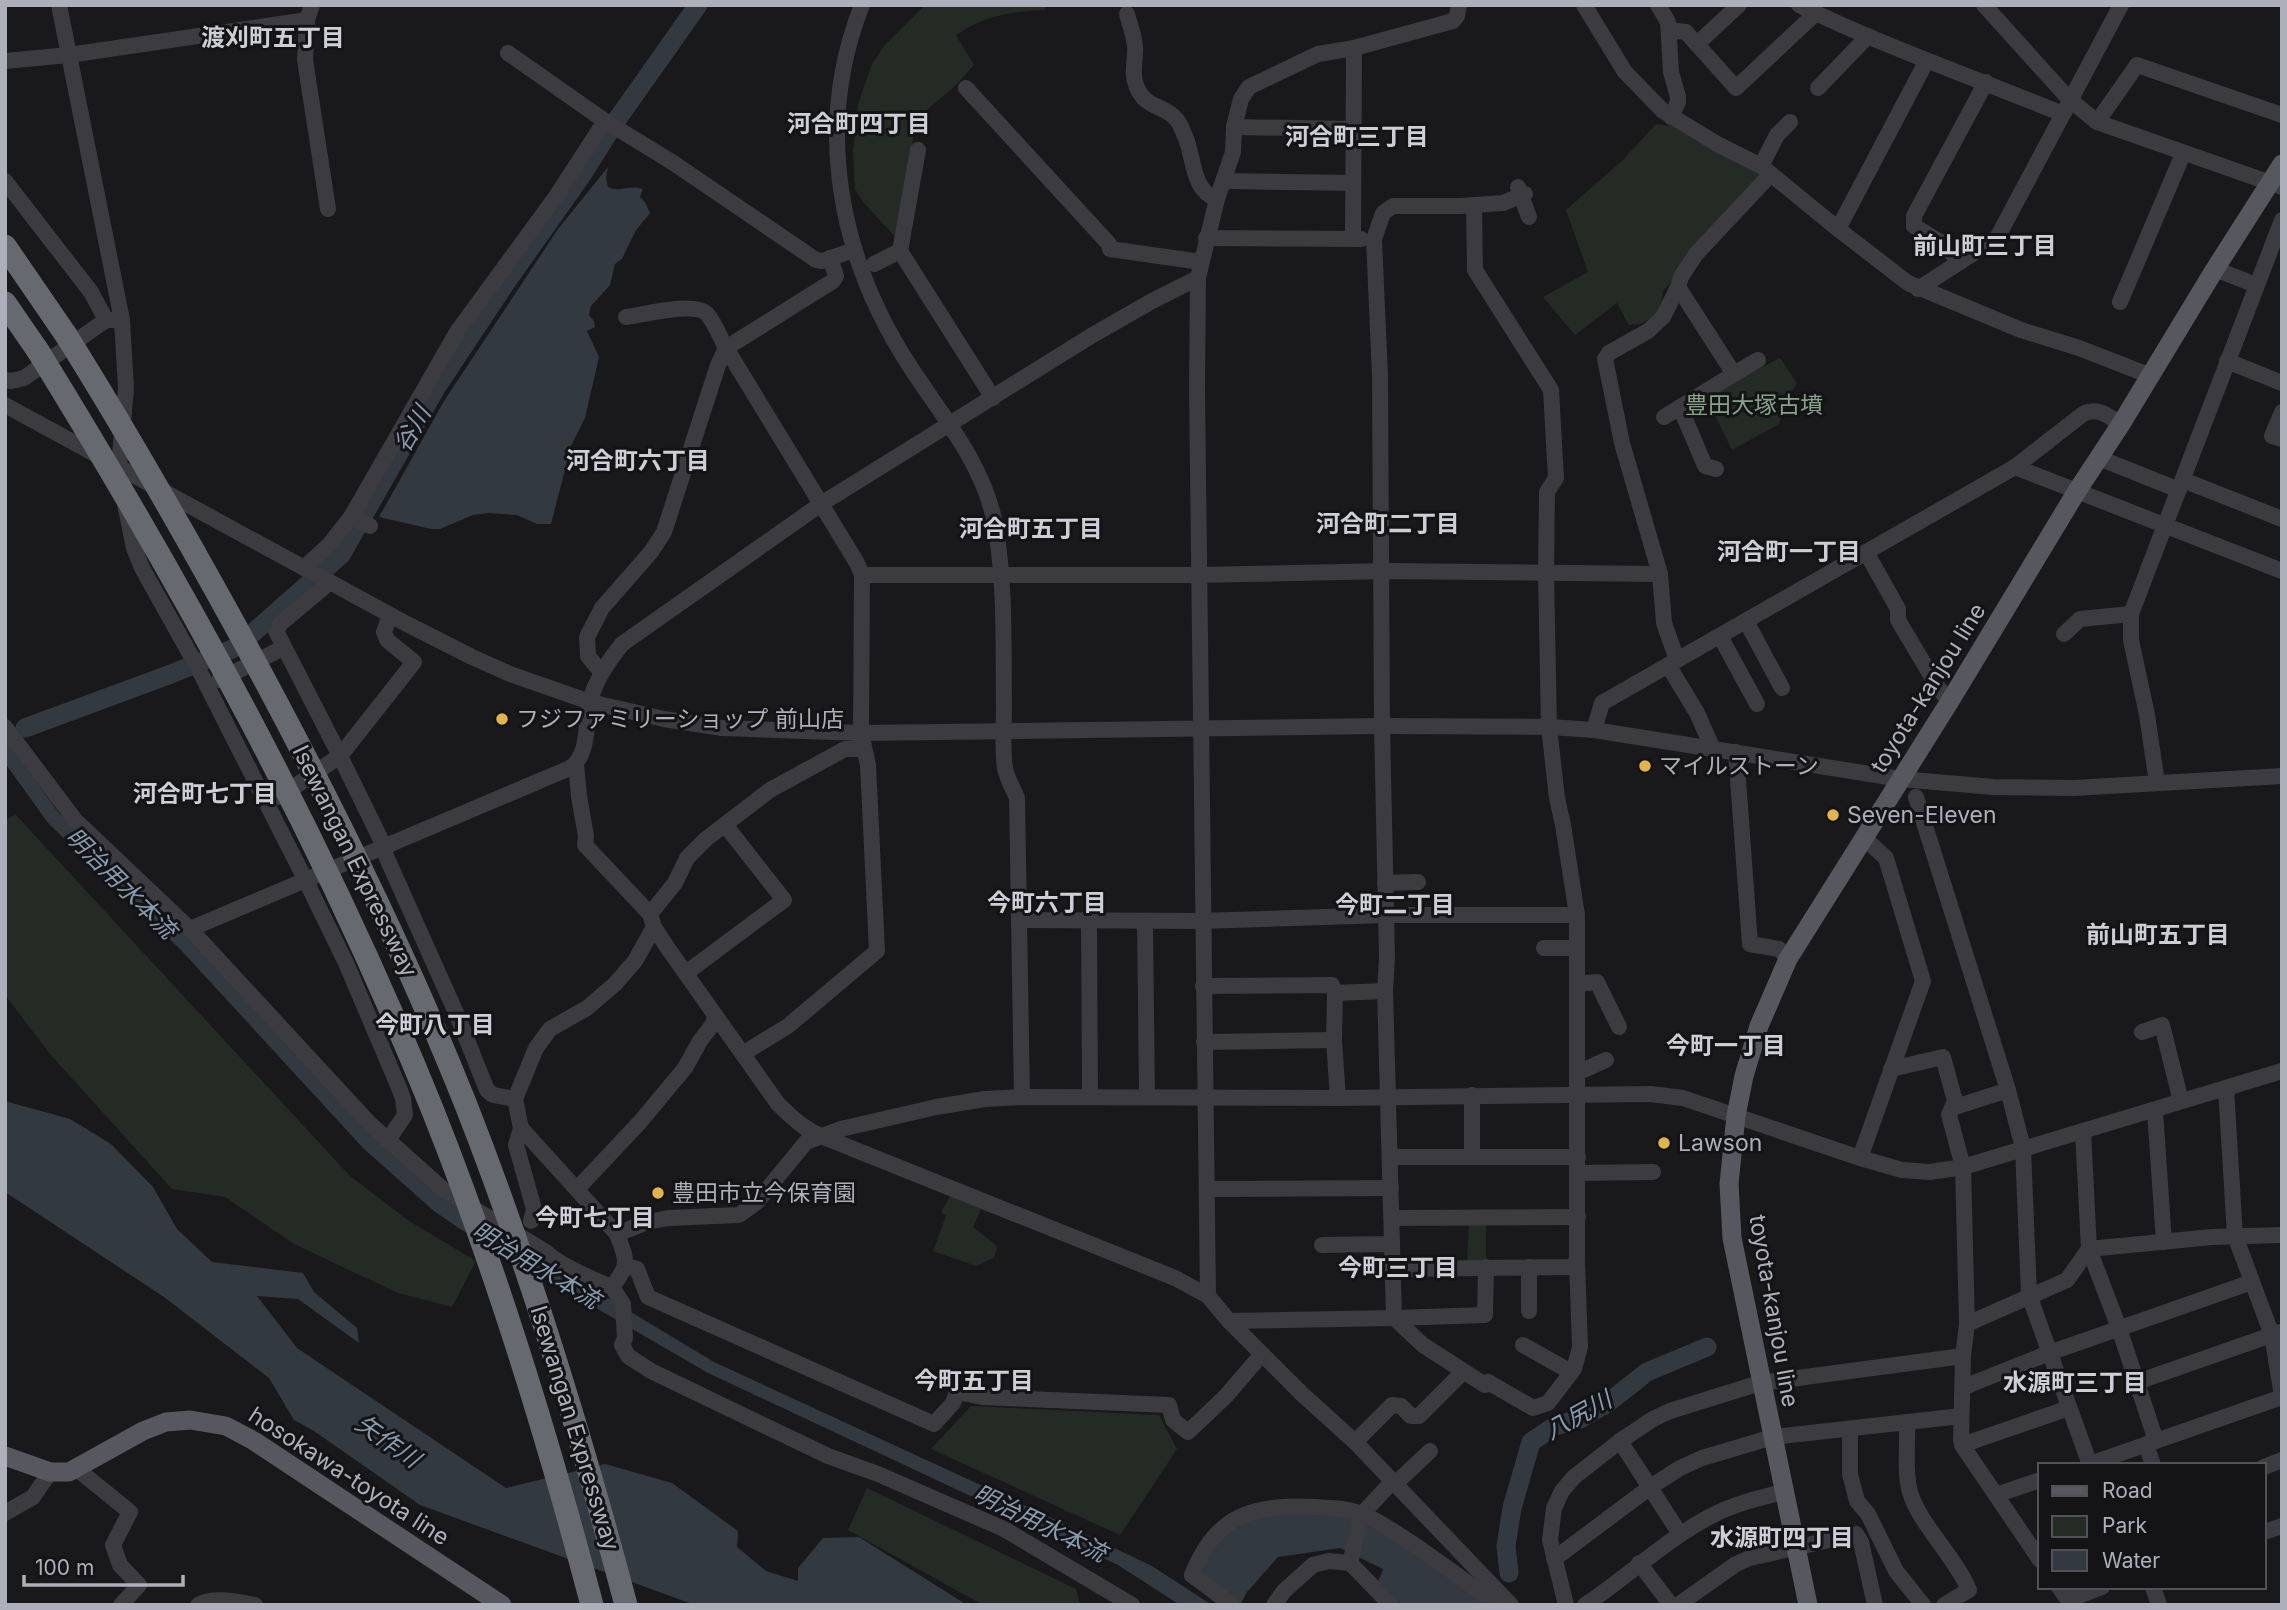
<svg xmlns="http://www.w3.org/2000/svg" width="2287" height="1610" viewBox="0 0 2287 1610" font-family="Inter,'Noto Sans JP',sans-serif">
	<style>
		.green { fill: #242b25 }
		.water { fill: #323940 }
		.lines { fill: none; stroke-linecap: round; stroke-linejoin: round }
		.river { stroke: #323940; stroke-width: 19 }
		.minor { stroke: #3b3b40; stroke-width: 16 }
		.major { stroke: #57585f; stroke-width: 19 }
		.highway { stroke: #676970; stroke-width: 23 }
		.highway-bridge { stroke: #676970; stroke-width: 23 }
		.poi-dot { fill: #e2b54b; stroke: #141416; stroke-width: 2.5 }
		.labels { text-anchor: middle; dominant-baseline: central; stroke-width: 6; stroke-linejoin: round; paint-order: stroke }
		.park-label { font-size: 23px; fill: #86a389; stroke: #141416 }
		.street-label { font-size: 23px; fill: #adb0ba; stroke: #141416 }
		.poi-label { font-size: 23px; fill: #adb0ba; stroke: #141416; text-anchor: start }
		.neighbourhood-label { font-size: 24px; font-weight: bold; fill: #cecfd6; stroke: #141416 }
		.water-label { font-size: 24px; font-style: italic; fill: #889cb1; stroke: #141416 }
	</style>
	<rect width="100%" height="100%" fill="#19191b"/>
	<g class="green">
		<path d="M925 5H1047L1044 10C1012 11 983 16 956 35L974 65 954 87 916 119 898 240 864 203 855 189 853 152 858 104 872 64 884 46Z"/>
		<path d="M1656 124 1673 126 1761 166 1763 177 1663 291 1659 312 1641 324 1629 325 1617 303 1575 335 1543 297 1588 272 1566 210 1623 160Z"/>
		<path d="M1780 358 1797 383 1788 397 1779 424 1732 450 1706 397Z"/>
		<path d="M15 814 350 1176 409 1221 476 1261 452 1307 398 1293 294 1244 225 1197 172 1189 50 1054 5 995V821Z"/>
		<path d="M952 1193 982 1206 973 1227 997 1246 994 1258 976 1266 933 1251 946 1216 941 1212Z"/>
		<path d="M1469 1223 1486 1224V1262L1467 1261Z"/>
		<path d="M971 1406 1159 1415 1177 1449 1120 1535 931 1449Z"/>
		<path d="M867 1488 1076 1589 1080 1605H983L848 1530Z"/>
	</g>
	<g class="water">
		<path d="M608 167 606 178 608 187C621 193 630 184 643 189L640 197 645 202 650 213 636 230 622 259 615 264 610 285 591 306 589 315 594 321 595 327 587 331 599 357 585 418 571 446 551 524H537L517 515 488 513 473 515 440 529H431L379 517 444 401 558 229Z"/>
		<path d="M5 738 58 812 72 827 191 940 443 1199 714 1362 1037 1511 1152 1566 1212 1605H1180L1118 1565 708 1373 460 1229 434 1211 364 1149 180 949 48 823 5 763Z"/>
		<path d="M5 1101 70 1119 111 1144 153 1187 177 1229 212 1262 303 1273 314 1292 357 1328 359 1343 298 1299 257 1296 297 1348 506 1488 605 1464 672 1483 738 1531 737 1547 766 1571 798 1581V1568L823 1538 859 1537 967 1605H695L420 1505 314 1431 294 1420 269 1378 164 1297 5 1192Z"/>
		<path d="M1291 1508 1342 1515 1382 1531 1485 1602 1482 1605H1401L1378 1582 1383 1569 1340 1548 1278 1557 1247 1592 1240 1605 1213 1586 1198 1571 1220 1536 1249 1518Z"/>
	</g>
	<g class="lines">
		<g class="river">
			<path d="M25 728 171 674 237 647 341 555 436 388 507 281 582 175 616 121 698 5"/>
			<path d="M1509 1573 1506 1546 1512 1508 1531 1442 1555 1426 1580 1419 1609 1402 1647 1372 1707 1347"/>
		</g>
		<g class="minor">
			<path d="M59 5 122 320 126 389 119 466 121 475"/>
			<path d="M312 5 307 20 305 60 328 209"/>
			<path d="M862 5C813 129 840 260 911 368 941 414 980 460 993 515 1006 575 1003 644 1004 705 1004 725 1002 748 1005 768 1007 779 1013 788 1017 798L1022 1097"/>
			<path d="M1584 5 1625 72 1663 111 1719 145 1761 166 1838 229 1908 283 2021 330 2079 348 2151 376"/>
			<path d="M1658 5 1668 22 1671 72 1678 97V102L1671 117"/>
			<path d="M1799 5C1885 47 1975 78 2063 114"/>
			<path d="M1984 5 2069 99 2097 122 2282 187"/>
			<path d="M1127 14C1130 25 1134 36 1135 46 1136 59 1131 73 1136 85 1145 110 1164 104 1176 119 1180 123 1182 129 1184 134 1195 155 1190 190 1217 199"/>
			<path d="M1669 30 1686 32 1736 88 1816 13"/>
			<path d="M1697 44 1739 5"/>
			<path d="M508 53 605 121 672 162 816 260 822 261 854 250"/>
			<path d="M5 61 69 55 307 20"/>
			<path d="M966 88 1109 244 1110 249 1201 262"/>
			<path d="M1818 88 1868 36"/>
			<path d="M2097 122 2137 65 2282 115"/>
			<path d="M1234 127 1352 129"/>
			<path d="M1761 166 1777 135 1790 122"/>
			<path d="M5 181 91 292 106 320"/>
			<path d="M1223 181 1352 183"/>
			<path d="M1518 187 1529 217"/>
			<path d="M1838 229 1926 62"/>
			<path d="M1206 238 1361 239"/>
			<path d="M1353 239 1354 48"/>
			<path d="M900 251 993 398"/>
			<path d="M1960 262 1942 243 1914 226V216L1986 82"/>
			<path d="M874 264 900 251 918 150"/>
			<path d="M2215 269 2256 285"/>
			<path d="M1918 289 1997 238 2121 5"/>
			<path d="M2120 302 2183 154"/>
			<path d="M2227 361 2282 383"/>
			<path d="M1734 374 1758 360"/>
			<path d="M5 380 11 381 24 378 106 320H116"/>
			<path d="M5 405 405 623 472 657 510 674 590 702 664 719 722 728 861 733 1382 726 1549 727 1594 730 1901 779 1993 787 2074 788 2282 776"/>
			<path d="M1680 407 1705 466 1716 469"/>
			<path d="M2282 412 2272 436 2282 439"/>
			<path d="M1664 417 1734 374 1678 287"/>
			<path d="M2099 458 2179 490"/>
			<path d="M2015 467 2282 571"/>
			<path d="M2183 480 2282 519"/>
			<path d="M125 504 134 548 142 568 199 670 305 879 346 963 397 1083 403 1098 405 1115 388 1140"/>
			<path d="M351 517 370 526"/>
			<path d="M1866 552 1898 609V620L1939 689 1950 701"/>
			<path d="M304 568 329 545 351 517 457 332 555 198 605 121"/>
			<path d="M862 575H1199L1390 571 1660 574"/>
			<path d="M330 582 281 623 276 631 340 756 384 846 386 856 457 1015 487 1090 493 1095 515 1099"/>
			<path d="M1746 621 1782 688"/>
			<path d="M2064 634 2080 619 2131 614"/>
			<path d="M1720 636 1757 704"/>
			<path d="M1677 660 1664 623 1660 574 1622 443 1605 359 1609 353 1648 331 1663 317 1678 287 1681 277 1696 254 1771 174"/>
			<path d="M1668 665 1697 713 1713 749"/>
			<path d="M601 672 588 656 587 637 602 608 651 552 664 532 718 365 726 348C720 337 715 323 707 314 695 301 643 315 626 317"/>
			<path d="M219 680 283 648"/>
			<path d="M5 727 75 820 190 929 370 1124 446 1192 546 1252C557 1264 596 1281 612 1287"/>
			<path d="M1594 730 1602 703 2015 467 2083 414C2098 406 2109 417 2121 424"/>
			<path d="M1736 752 1750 944 1779 949 1788 959"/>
			<path d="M576 764 579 796 586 836 585 845 650 914 654 927 667 947 778 1104C792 1117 803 1129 821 1136L1175 1278 1208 1296 1229 1321 1302 1394 1355 1442 1511 1605"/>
			<path d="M2157 783 2147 715 2131 640V614L2282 220"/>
			<path d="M279 797 340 756 414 662 387 640 384 632 390 615"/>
			<path d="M1916 797 2008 1090 2023 1148 2029 1295 2090 1465"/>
			<path d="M1385 883 1418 882"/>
			<path d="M650 914 675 883 687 858 706 839 770 790 845 749H863"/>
			<path d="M1020 920 1199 921 1386 915H1577"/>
			<path d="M1089 920 1090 1097"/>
			<path d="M1145 921 1147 1097"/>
			<path d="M654 927 635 961 615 984 587 1008 550 1029 536 1048 515 1099 521 1128 617 1234C627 1261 630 1264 612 1287L623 1304 625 1338 622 1345 628 1356 651 1371 828 1456 878 1474 1004 1529 1132 1605"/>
			<path d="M190 929 570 768C590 755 585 722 590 701 596 679 608 662 622 644L821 504 1091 336 1152 301 1198 278"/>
			<path d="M1544 948H1577"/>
			<path d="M686 973 784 900 726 826"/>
			<path d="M1577 984 1597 982 1619 1027"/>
			<path d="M1203 986 1332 985 1335 993 1334 1040 1338 1098"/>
			<path d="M1335 993 1385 991"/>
			<path d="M2142 1032 2162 1025 2181 1101"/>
			<path d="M1204 1042 1334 1040"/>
			<path d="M744 1053 788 1026 877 951 868 765 861 733 862 575 857 563 726 348 833 281 836 276 830 258"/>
			<path d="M1891 1069 1943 1057 1955 1101 1949 1115 1963 1167 1967 1324 1963 1356 1961 1440 1962 1445 2040 1560"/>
			<path d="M1577 1073 1606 1060"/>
			<path d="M2226 1088 2235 1236 2272 1335 2282 1396"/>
			<path d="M1472 1095V1156"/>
			<path d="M1952 1108 2008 1090"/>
			<path d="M2155 1111 2164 1242"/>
			<path d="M521 1128 516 1145 534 1209 531 1221"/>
			<path d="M2083 1131 2089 1249 2119 1328 2156 1441"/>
			<path d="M1390 1157H1578"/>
			<path d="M1860 1158 1923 981 1886 858 1864 838"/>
			<path d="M1578 1173 1653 1172"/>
			<path d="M577 1189 640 1122 685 1068 700 1041 713 1024 715 1015"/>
			<path d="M1208 1189 1391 1188"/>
			<path d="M1392 1218 1578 1217"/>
			<path d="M617 1234 647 1222 669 1218 739 1215 757 1202 806 1142 841 1129 936 1107 985 1099 1022 1097 1338 1098 1651 1094 1683 1098 1860 1158 1902 1170 1930 1172 1963 1167 2282 1071"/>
			<path d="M1322 1245 1392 1244"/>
			<path d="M626 1266 637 1269 648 1297 934 1424 953 1403 957 1392 982 1397 1169 1405 1173 1420 1188 1432 1226 1396 1262 1354"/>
			<path d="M1393 1269 1571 1267 1577 1261V915L1563 825 1557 798 1549 727 1546 573 1547 492 1556 478 1551 390 1475 270 1474 206"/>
			<path d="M1208 1296 1197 389 1198 278 1217 199 1233 152 1234 127 1241 99 1249 87 1318 54 1354 48 1453 21 1457 16 1459 5"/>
			<path d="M1529 1311V1267"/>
			<path d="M1394 1318 1423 1345 1485 1385 1488 1382 1533 1408 1548 1403 1574 1369 1580 1347 1577 1261"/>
			<path d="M1394 1318 1485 1315 1486 1267"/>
			<path d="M1229 1321 1394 1318 1385 991 1387 958 1382 726 1380 376 1374 239 1383 213 1393 206H1460L1503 203 1525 194"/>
			<path d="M1967 1324 2067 1280 2089 1249 2212 1237 2282 1235"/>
			<path d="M1523 1345 1571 1372"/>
			<path d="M2137 1382 2280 1332"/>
			<path d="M1964 1387 2049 1353 2252 1282"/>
			<path d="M1907 1422C1908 1444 1904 1471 1910 1492 1919 1524 1955 1556 1969 1590L1944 1605"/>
			<path d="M1850 1429V1474L1857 1501 1868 1514 1896 1571 1923 1605"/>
			<path d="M1620 1441 1680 1534"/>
			<path d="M1355 1442 1392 1405 1401 1406 1411 1416H1419L1463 1372"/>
			<path d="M2146 1444 2153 1465"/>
			<path d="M1962 1445 2069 1408"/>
			<path d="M2087 1465 2282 1397"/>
			<path d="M2264 1467 2282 1460"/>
			<path d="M77 1469 130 1512 113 1545 120 1565 139 1585 121 1605"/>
			<path d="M1394 1485 1430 1451"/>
			<path d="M1996 1495 2040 1480"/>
			<path d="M5 1513 33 1497 50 1472"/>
			<path d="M2264 1532 2282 1526"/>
			<path d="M1554 1559 1649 1488 1680 1468 1702 1458 1773 1437 1961 1416"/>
			<path d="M1350 1563 1362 1514 1391 1483"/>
			<path d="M1639 1563 1671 1605"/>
			<path d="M2059 1587 2065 1596 2073 1598 2102 1587"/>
			<path d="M2153 1587 2159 1605"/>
			<path d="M198 1605C213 1596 239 1602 255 1605"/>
			<path d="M1232 1605 1192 1575C1216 1514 1254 1504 1315 1507 1331 1508 1347 1508 1362 1514 1381 1522 1396 1533 1413 1544 1441 1563 1468 1583 1495 1603"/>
			<path d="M1274 1605 1284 1591 1313 1565 1329 1561 1350 1563 1391 1605"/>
			<path d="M1566 1605 1550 1540 1554 1508 1562 1491 1574 1477 1620 1441 1653 1419 1670 1411 1760 1383 1963 1356"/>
			<path d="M1585 1605C1629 1576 1667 1538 1715 1514 1736 1503 1760 1498 1783 1492"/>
			<path d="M1678 1605 1736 1564 1750 1558 1856 1534 1861 1542 1875 1605"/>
		</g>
		<g class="major">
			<path d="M5 1456 50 1472H69L143 1431 166 1422 190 1420 226 1426 254 1441 502 1605"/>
			<path d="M1808 1605 1732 1238 1729 1184 1736 1116 1744 1076 1759 1026 1788 959 1950 701 2077 491 2121 424 2215 269 2282 164"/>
		</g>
		<g class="highway">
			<path d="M5 246 66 335"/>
			<path d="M5 303 38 351"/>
		</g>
		<g class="highway-bridge">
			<path d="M66 335C118 418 167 503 215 589 308 756 395 927 466 1105 530 1268 581 1435 626 1605"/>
			<path d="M38 351C188 594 326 846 433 1111 497 1272 548 1438 592 1605"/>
		</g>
	</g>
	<g class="poi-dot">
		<circle cx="502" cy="719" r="7"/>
		<circle cx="1645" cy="766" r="7"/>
		<circle cx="1833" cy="815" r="7"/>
		<circle cx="1664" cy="1143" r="7"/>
		<circle cx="658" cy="1193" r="7"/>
	</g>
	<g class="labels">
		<g class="park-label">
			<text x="1754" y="405">豊田大塚古墳</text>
		</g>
		<g class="street-label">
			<text transform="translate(1928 688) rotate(-58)">toyota-kanjou line</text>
			<text transform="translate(355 861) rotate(64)">Isewangan Expressway</text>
			<text transform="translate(1774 1311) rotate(80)">toyota-kanjou line</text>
			<text transform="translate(575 1428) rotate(73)">Isewangan Expressway</text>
			<text transform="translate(349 1476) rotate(33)">hosokawa-toyota line</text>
		</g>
		<g class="poi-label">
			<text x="516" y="719">フジファミリーショップ 前山店</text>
			<text x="1659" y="766">マイルストーン</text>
			<text x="1847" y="815">Seven-Eleven</text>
			<text x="1678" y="1143">Lawson</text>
			<text x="672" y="1193">豊田市立今保育園</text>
		</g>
		<g class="neighbourhood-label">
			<text x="273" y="37">渡刈町五丁目</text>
			<text x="859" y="123">河合町四丁目</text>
			<text x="1357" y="136">河合町三丁目</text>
			<text x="1985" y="245">前山町三丁目</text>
			<text x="638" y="460">河合町六丁目</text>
			<text x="1388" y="523">河合町二丁目</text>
			<text x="1031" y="528">河合町五丁目</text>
			<text x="1789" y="551">河合町一丁目</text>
			<text x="205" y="793">河合町七丁目</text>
			<text x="1047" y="902">今町六丁目</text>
			<text x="1395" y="904">今町二丁目</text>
			<text x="2158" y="934">前山町五丁目</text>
			<text x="435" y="1024">今町八丁目</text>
			<text x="1726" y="1045">今町一丁目</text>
			<text x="595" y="1217">今町七丁目</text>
			<text x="1398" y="1267">今町三丁目</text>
			<text x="974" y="1380">今町五丁目</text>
			<text x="2075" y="1382">水源町三丁目</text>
			<text x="1782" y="1537">水源町四丁目</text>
		</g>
		<g class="water-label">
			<text transform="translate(412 429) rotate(-60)">谷川</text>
			<text transform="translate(121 883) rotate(45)">明治用水本流</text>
			<text transform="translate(536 1265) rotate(31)">明治用水本流</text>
			<text transform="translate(1578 1415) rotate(-29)">八尻川</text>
			<text transform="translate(388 1441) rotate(35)">矢作川</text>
			<text transform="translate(1040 1523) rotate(26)">明治用水本流</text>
		</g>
	</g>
	<rect width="2287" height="1610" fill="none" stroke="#adb0ba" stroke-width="14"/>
	<rect x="2038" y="1463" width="228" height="126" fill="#141416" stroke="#515258" stroke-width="2"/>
	<rect x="2052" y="1486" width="35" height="10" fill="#57585f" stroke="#515258" stroke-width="2"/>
	<text x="2102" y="1498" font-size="21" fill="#adb0ba">Road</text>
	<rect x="2052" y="1516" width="35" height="21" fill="#242b25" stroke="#515258" stroke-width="2"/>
	<text x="2102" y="1533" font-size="21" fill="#adb0ba">Park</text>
	<rect x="2052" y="1550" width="35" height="21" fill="#323940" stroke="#515258" stroke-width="2"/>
	<text x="2102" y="1568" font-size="21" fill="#adb0ba">Water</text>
	<path d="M24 1575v10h159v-10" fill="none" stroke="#adb0ba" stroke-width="3.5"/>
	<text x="35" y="1575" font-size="21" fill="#adb0ba" stroke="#141416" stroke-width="5" paint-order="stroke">100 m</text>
</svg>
